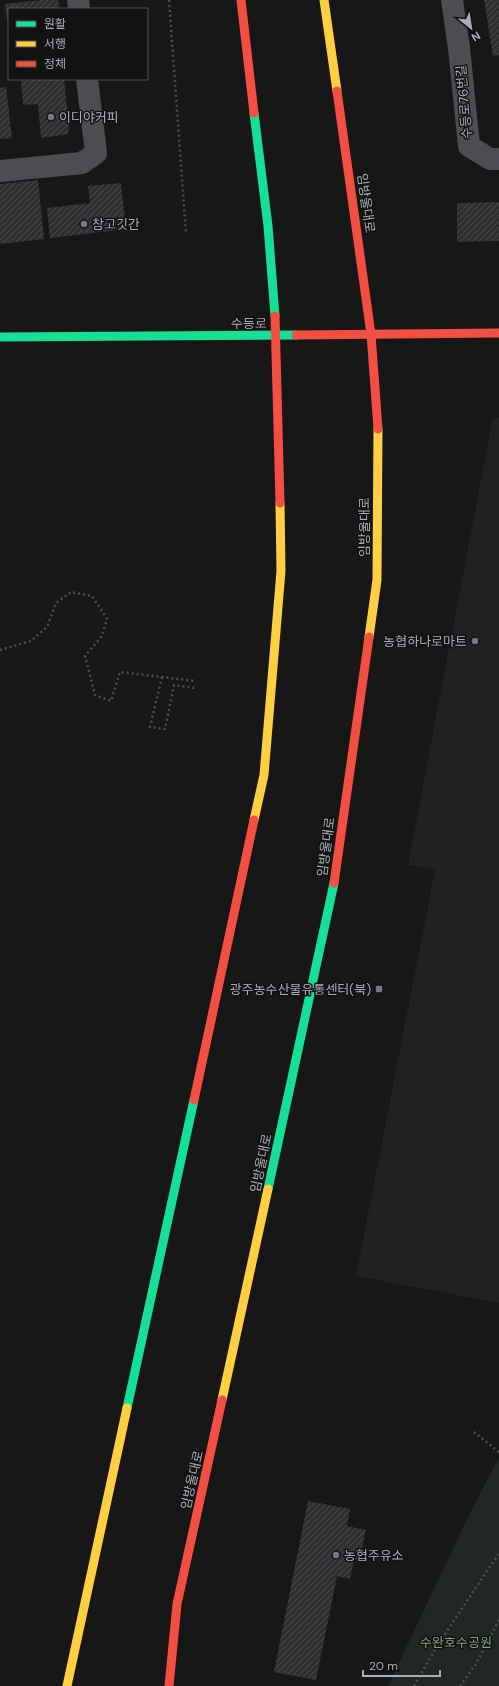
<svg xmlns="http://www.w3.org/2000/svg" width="499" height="1686" viewBox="0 0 499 1686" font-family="'DM Sans','Noto Sans KR',sans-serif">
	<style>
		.built { fill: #212123 }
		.park { fill: #212722 }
		.building { fill: url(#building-hatch) }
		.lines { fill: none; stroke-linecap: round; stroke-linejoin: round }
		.path { stroke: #4d4e51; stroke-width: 2.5; stroke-dasharray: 2 3; stroke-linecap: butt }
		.street { stroke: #4c4d50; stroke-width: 22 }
		.fast { stroke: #16e098; stroke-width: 9 }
		.slow { stroke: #ffcf43; stroke-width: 9 }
		.jam { stroke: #f24e42; stroke-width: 9 }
		.poi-dot { fill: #77787f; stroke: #121213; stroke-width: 1.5 }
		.labels { text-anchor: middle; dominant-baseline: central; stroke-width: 3; stroke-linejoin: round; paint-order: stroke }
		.street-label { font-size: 13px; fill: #aaadb7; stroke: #121213 }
		.poi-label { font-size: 13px; fill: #aaadb7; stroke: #121213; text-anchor: start }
		.park-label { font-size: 13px; fill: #83a087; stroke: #121213 }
	</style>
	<defs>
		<pattern id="building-hatch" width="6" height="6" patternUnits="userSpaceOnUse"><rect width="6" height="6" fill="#303032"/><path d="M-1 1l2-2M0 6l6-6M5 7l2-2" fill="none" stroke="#4b4b4d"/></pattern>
	</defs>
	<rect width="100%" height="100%" fill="#171718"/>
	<path class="built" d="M493 417 499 418V1303L356 1276 435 870 408 865Z"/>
	<path class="park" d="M499 1457V1686H388L467 1519Z"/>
	<g class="building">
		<path d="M42 0H58L59 9H9L8 28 5 4Z"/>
		<path d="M484 0H499V55L493 56Z"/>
		<path d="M41 79H64L69 126 68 134 41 138 38 104 23 105 21 81Z"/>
		<path d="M6 87 12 138 0 139V88Z"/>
		<path d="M38 180 44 239 0 244V184Z"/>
		<path d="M121 183 126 229 50 238 47 208 90 203 88 186Z"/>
		<path d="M499 202V241L457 242V203Z"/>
		<path d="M308 1501 350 1509 347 1526 366 1530 359 1561 354 1560 350 1579 337 1576 316 1680 274 1672Z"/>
	</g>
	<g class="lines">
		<g class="path">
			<path d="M169 0 186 233"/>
			<path d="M0 650 31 641 47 627 56 603 71 592 92 596 107 619 102 636 85 656 95 695 111 701 120 672 195 681"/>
			<path d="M162 677 150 727 165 729 174 685 195 688"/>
			<path d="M474 1432 499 1452"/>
			<path d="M414 1686 437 1646 499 1553"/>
			<path d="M460 1686 476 1664 499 1620"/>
		</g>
		<g class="street">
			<path d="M78 0 79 9"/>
			<path d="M452 0 459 48 469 146 490 159H499"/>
			<path d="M0 171 82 163 96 153 87 79"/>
		</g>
		<g class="fast">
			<path d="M254 113 268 226 275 316"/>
			<path d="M0 337 296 335"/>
			<path d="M268 1189 334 883"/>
			<path d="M127 1408 194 1100"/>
		</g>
		<g class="slow">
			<path d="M324 0 337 91"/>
			<path d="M369 637 377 580 378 429"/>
			<path d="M254 820 264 775 281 571 280 503"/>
			<path d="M222 1400 268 1189"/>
			<path d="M67 1686 127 1408"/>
		</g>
		<g class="jam">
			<path d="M241 0 254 113"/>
			<path d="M337 91 371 334 378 429"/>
			<path d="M275 316 280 503"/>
			<path d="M296 335 499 333"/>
			<path d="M334 883 369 637"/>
			<path d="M194 1100 254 820"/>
			<path d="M169 1686 177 1604 222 1400"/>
		</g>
	</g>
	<g class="poi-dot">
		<circle cx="51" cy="117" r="4"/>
		<circle cx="84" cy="224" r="4"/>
		<circle cx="475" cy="641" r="4"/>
		<rect x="375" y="985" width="8" height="8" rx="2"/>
		<circle cx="336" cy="1555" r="4"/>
	</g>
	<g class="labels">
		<g class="street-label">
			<text transform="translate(464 102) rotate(-95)">수등로76번길</text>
			<text transform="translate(366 203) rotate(82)">임방울대로</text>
			<text x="249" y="323">수등로</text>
			<text transform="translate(364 527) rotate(-90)">임방울대로</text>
			<text transform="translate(326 847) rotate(-82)">임방울대로</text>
			<text transform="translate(261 1163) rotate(-78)">임방울대로</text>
			<text transform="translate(192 1480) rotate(-77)">임방울대로</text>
		</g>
		<g class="poi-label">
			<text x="59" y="117">이디야커피</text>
			<text x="92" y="224">참고깃간</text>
			<text x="467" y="641" text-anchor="end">농협하나로마트</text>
			<text x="371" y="989" text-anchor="end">광주농수산물유통센터(북)</text>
			<text x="344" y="1555">농협주유소</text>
		</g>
		<g class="park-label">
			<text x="456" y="1642">수완호수공원</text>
		</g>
	</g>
	<rect x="8" y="8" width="140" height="72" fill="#121213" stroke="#4f5055"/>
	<rect x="16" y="21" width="20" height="6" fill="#16e098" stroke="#4f5055"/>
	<text x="44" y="28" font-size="12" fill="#aaadb7">원활</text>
	<rect x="16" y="41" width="20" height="6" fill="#ffcf43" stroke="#4f5055"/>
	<text x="44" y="48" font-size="12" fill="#aaadb7">서행</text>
	<rect x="16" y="61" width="20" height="6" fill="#f24e42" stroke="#4f5055"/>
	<text x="44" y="68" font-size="12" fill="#aaadb7">정체</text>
	<g transform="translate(471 28) rotate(150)" stroke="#121213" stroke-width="3" paint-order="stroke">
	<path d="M0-3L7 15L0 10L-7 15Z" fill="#aaadb7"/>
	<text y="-6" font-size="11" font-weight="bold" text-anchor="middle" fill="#aaadb7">N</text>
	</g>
	<path d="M363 1670v6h77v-6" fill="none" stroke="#aaadb7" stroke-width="2"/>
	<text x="369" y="1670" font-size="12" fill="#aaadb7" stroke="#121213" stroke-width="3" paint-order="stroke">20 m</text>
</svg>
